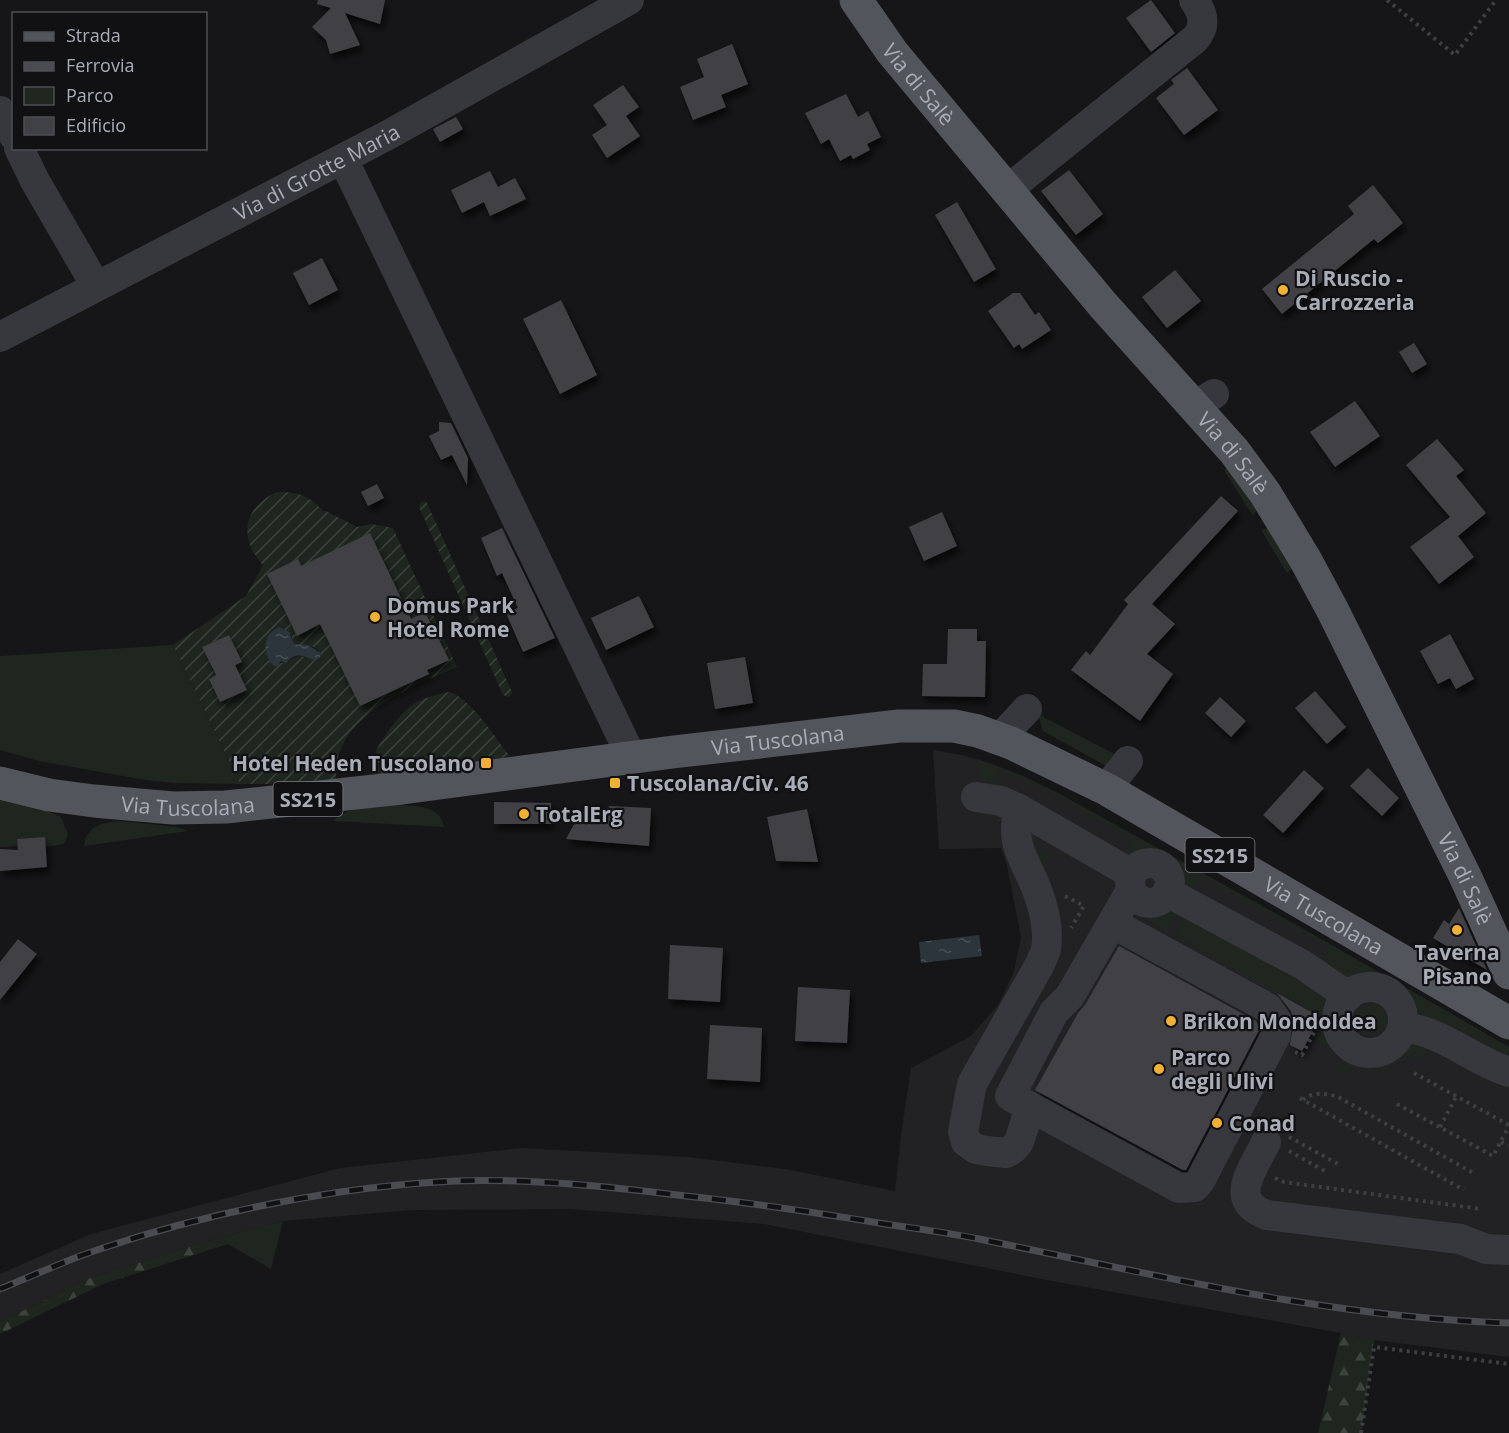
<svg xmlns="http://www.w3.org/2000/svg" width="1509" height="1433" viewBox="0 0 1509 1433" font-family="'Open Sans',sans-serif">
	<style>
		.built { fill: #222225 }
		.green { fill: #1e261f }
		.forest { fill: url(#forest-firs) }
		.garden { fill: url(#garden-furrows); fill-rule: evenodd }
		.water { fill: url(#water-ripples) }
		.building { fill: #404145; filter: url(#shadow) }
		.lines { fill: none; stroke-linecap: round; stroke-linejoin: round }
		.path { stroke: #3d3f44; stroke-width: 4; stroke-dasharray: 3 4.5; stroke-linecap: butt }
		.minor { stroke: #37383d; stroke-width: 30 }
		.major { stroke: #53555c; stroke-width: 33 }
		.rail-casing { stroke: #4a4c52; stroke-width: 7 }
		.rail { stroke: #111113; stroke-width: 4.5; stroke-dasharray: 14; stroke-linecap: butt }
		.poi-dot { fill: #f2b134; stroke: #111113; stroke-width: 2 }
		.labels { text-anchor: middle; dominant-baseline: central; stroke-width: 4.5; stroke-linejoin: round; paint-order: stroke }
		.shield { fill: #111113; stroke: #7b7e86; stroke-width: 1.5 }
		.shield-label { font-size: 20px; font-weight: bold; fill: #a8adb8 }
		.street-label { font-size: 21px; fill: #a8adb8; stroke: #111113 }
		.poi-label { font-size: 21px; font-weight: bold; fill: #a8adb8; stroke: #111113; text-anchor: start }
	</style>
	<defs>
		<pattern id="forest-firs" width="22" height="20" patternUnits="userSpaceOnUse" patternTransform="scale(1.5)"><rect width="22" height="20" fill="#1e261f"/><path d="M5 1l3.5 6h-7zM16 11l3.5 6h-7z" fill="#3c433d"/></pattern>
		<pattern id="garden-furrows" width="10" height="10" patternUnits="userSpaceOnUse" patternTransform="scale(1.5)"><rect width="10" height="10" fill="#1e261f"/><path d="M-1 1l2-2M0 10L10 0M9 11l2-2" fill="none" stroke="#3c433d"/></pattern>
		<pattern id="water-ripples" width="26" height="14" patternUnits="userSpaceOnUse" patternTransform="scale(1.5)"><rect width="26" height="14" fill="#2c353c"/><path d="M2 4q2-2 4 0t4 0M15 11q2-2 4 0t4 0" fill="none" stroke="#485056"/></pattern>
		<filter id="shadow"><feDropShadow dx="3.5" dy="6" stdDeviation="3" flood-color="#0009"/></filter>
	</defs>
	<rect width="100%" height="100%" fill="#161618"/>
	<path class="built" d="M933 750 966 756 995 765 1058 793 1307 931 1509 1047V1357L1374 1340 1341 1333 1052 1281 764 1224 569 1209 413 1210 283 1221 208 1241 87 1279 0 1322V1274L91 1234 340 1168 522 1148 688 1157 785 1169 895 1191 901 1135 911 1068 971 1036 998 1005 1014 972 1021 937 1007 865 1001 848 939 849Z"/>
	<g class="green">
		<path d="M1231 464 1259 506 1253 516 1224 470Z"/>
		<path d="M1269 528 1296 566 1287 573 1261 530Z"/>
		<path d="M173 645 240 784 175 783 145 780 39 761 0 750V656Z"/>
		<path d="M1038 714 1118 756 1108 767 1043 731Z"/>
		<path d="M978 759 1023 776 1058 793 1307 931 1487 1034 1480 1047 1417 1012 1399 991 1388 982 1381 979H1348L1320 966 1329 949 1201 876 1191 893 1181 888C1177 873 1171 849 1150 852 1138 853 1136 859 1123 855L1132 839 1057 797 1001 770 993 784 979 777Z"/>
		<path d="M0 800 48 811 61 817 68 834 64 844 46 847 44 837 17 839V846L0 847Z"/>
		<path d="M397 805C415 806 440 804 444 827L333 821C353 804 371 806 397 805Z"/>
		<path d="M121 821 177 827 188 831 84 846C86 826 103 822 121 821Z"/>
		<path d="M1027 831 1040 833 1032 846 1050 856 1039 876Z"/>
		<path d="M1167 906 1180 909 1169 932 1130 912 1134 909 1152 912Z"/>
		<path d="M1185 916 1307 983 1327 998 1335 1037 1353 1061 1349 1070 1339 1075 1340 1055 1313 1040 1324 1019 1175 936Z"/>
		<circle cx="1371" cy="1019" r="15"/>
		<path d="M1494 1039 1509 1047V1061L1487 1050Z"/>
		<path d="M1410 1043H1429L1421 1058 1401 1057 1393 1054 1395 1061 1382 1074 1379 1073C1385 1058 1395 1049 1410 1043Z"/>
		<path d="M283 1221 271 1269 228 1244 208 1241Z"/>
	</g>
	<g class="forest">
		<path d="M208 1241 228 1244 103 1284 0 1334V1322L87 1279Z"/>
		<path d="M1341 1333 1374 1340 1362 1428 1361 1433H1318Z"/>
	</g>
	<g class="garden">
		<path d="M277 492C298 491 310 496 323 511H326L357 527 371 524 393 528 457 667C410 688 332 716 336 780L294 784H240L173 645 246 596 263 565C238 538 243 507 277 492ZM370 533 405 606 404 622 426 612 448 660 427 670 428 674 360 706 333 650 359 638 320 557ZM298 560 327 621 297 635 268 574ZM275 628 291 635 294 644C305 647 318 642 321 657L317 661C289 649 297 663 279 663L270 633ZM229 635 241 662 215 674 202 647ZM235 666 246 690 220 702 209 679Z"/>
		<path d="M425 501 427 503 512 692 509 697 503 695 419 507 421 502Z"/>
		<path d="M449 692C471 698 495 738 510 756L475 764 375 777 372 774C365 756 401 710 417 702 427 697 438 694 449 692Z"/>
	</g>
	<g class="water">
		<path d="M279 627 289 632 294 644 308 645 321 653 320 658 315 661C303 655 296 652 286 663L281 661 277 666H274C262 654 262 634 279 627Z"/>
		<path d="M979 935 982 956 921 963 919 942Z"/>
	</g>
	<g class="building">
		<path d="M318 0H385L380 24 345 13 360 45 330 54 326 40 312 27 331 8 317 4Z"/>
		<path d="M1151 0 1175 33 1151 52 1126 18Z"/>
		<path d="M732 44 748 84 721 95 726 107 693 120 680 87 704 77 697 59Z"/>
		<path d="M1187 68 1218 110 1184 135 1156 98 1174 84 1171 80Z"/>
		<path d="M623 85 639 107 626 116 640 136 607 158 592 135 607 125 593 105Z"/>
		<path d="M846 94 858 117 868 111 881 137 867 144 870 150 853 159 851 155 840 161 829 139 821 144 805 113Z"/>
		<path d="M456 117 463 129 440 142 433 129Z"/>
		<path d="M1069 170 1103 214 1076 235 1041 191Z"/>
		<path d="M490 171 498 187 515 178 526 199 490 216 484 202 462 213 451 190Z"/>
		<path d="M1373 185 1403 223 1378 243 1374 239 1282 314 1262 289 1354 214 1348 206Z"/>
		<path d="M957 202 996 269 974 282 935 215Z"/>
		<path d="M322 258 338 290 309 305 293 273Z"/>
		<path d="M1175 270 1201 301 1167 328 1142 297Z"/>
		<path d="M1013 293H1020L1035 315 1039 312 1051 330 1022 349 1019 344 1014 348 988 311Z"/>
		<path d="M561 300 597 375 560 394 523 319Z"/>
		<path d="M1414 343 1427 364 1412 373 1399 352Z"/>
		<path d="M1355 401 1380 436 1335 467 1310 432Z"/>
		<path d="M439 422 451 423 468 458 467 485 452 455 441 460 429 436 439 431Z"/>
		<path d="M1437 439 1464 470 1456 476 1486 513 1458 536 1474 557 1439 584 1410 547 1450 517 1406 465Z"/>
		<path d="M377 484 384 498 368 506 361 492Z"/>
		<path d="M1221 496 1238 511 1152 604 1175 624 1147 654 1173 674 1140 721 1071 670 1086 651 1090 655 1128 604 1124 600Z"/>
		<path d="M942 512 957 546 924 561 909 527Z"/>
		<path d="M502 528 555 638 523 652 506 613 518 608 502 573 497 576 481 538Z"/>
		<path d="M370 533 411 619 425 612 449 660 427 670 429 674 360 706 320 624 297 636 267 574 298 559 301 566Z"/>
		<path d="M639 596 654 627 606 650 591 618Z"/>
		<path d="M948 629H977V641H986L985 697 922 696 923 664H947Z"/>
		<path d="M1450 634 1474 679 1456 689 1450 678 1438 684 1420 651Z"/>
		<path d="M229 635 242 662 235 665 247 690 220 702 209 679 216 675 202 647Z"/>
		<path d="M745 657 753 703 715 709 707 663Z"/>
		<path d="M1315 691 1346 727 1327 744 1295 708Z"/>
		<path d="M1220 697 1246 721 1231 737 1205 713Z"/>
		<path d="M1368 768 1399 798 1382 816 1350 786Z"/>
		<path d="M1304 770 1324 788 1283 833 1263 815Z"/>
		<path d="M494 802 551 803V824H494Z"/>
		<path d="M609 806 651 808 649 846 566 839 579 815 608 817Z"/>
		<path d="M807 809 818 862 776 861 767 817Z"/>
		<path d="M45 837 47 867 0 871V849L18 850 17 839Z"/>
		<path d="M1459 908 1487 970 1433 938 1444 920 1449 924Z"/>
		<path d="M1136 915 1320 1017 1302 1051 1290 1045 1294 1021 1291 1011 1277 993Z"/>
		<path d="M18 939 37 954 0 1000V962Z"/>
		<path d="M670 945 723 948 720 1002 668 999Z"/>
		<path d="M1119 946 1256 1021 1259 1026V1030L1186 1170H1183L1035 1090 1078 1013 1085 1005Z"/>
		<path d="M798 987 850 990 847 1043 795 1041Z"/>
		<path d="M710 1025 762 1028 760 1082 707 1079Z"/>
	</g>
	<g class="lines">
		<g class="path">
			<path d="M1387 0 1455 55 1496 0"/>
			<path d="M1065 896 1084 906 1071 928"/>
			<path d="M1295 1052 1302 1055 1320 1021 1309 1015 1303 1028"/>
			<path d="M1414 1073 1509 1125"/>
			<path d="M1300 1098 1464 1190"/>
			<path d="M1303 1100C1313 1091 1328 1093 1340 1098L1475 1174"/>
			<path d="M1397 1104 1493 1156 1509 1126"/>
			<path d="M1440 1127 1456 1097"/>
			<path d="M1286 1128 1294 1115 1291 1113"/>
			<path d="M1289 1137 1338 1164"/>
			<path d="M1501 1142 1508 1146"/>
			<path d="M1289 1151 1325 1171"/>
			<path d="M1275 1178 1284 1182 1481 1209"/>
			<path d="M1361 1433 1374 1347 1509 1364"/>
		</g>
		<g class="minor">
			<path d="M0 111 14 136"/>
			<path d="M19 148 35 181 96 286"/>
			<path d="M343 159 632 758"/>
			<path d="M1007 190 1195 39C1206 26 1204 14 1194 0"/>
			<path id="s1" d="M0 337 388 135 629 0"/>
			<path d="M1195 406 1214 394"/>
			<path d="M1000 738 1027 709"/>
			<path d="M1106 789 1128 761"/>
			<path d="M976 797 1001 801 1019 809 1132 874"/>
			<path d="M1019 809C1018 815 1016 821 1016 827 1015 845 1024 861 1031 876 1041 897 1050 926 1046 949 1045 954 1041 961 1039 966L972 1084 963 1132 966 1142 976 1149 987 1151 1006 1153 1013 1149 1019 1142 1030 1107"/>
			<circle cx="1150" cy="883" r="20"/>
			<path d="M1167 892 1303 965 1348 996"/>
			<path d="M1112 923 1268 1008 1277 1021 1276 1035 1200 1181 1195 1187 1179 1188 1010 1096 1054 1012 1070 996 1131 890"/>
			<circle cx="1370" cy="1020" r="33"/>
			<path d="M1403 1027C1442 1031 1472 1060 1509 1072"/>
			<path d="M1266 1142C1254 1168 1226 1201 1267 1215L1460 1239 1486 1249 1509 1250"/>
		</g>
		<g class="major">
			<path id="s2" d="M856 0 892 52 1103 305 1234 451 1265 493 1305 559 1332 609 1465 876 1509 973"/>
			<path id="s3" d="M0 783 49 795 94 801 173 808 226 807 402 788 673 752 899 726H954L978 731 1011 743 1106 789 1509 1023"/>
		</g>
		<g class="rail-casing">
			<path id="rail" d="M0 1289C33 1276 66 1260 100 1249 209 1212 341 1186 455 1181 530 1178 612 1187 686 1196 753 1203 819 1213 885 1224 918 1229 951 1233 984 1240 1157 1275 1331 1318 1509 1323"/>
		</g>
		<use href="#rail" class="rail"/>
	</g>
	<g class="poi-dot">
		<circle cx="1283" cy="290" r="6"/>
		<circle cx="375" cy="617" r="6"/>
		<rect x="480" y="757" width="12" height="12" rx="3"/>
		<rect x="609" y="777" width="12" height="12" rx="3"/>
		<circle cx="524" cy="814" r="6"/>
		<circle cx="1457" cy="930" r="6"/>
		<circle cx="1171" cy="1021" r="6"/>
		<circle cx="1159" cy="1069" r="6"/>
		<circle cx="1217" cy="1123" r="6"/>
	</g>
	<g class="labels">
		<g class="shield">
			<rect x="273.5" y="782" width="69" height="34" rx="4.5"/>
			<rect x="1185.5" y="838" width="69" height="34" rx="4.5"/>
		</g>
		<g class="shield-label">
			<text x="308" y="799">SS215</text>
			<text x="1220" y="855">SS215</text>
		</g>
		<g class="street-label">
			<text stroke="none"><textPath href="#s2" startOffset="105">Via di Salè</textPath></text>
			<text stroke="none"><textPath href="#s1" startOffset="357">Via di Grotte Maria</textPath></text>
			<text stroke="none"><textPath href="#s2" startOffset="590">Via di Salè</textPath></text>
			<text stroke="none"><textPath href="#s3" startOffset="784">Via Tuscolana</textPath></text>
			<text stroke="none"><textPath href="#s3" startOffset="190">Via Tuscolana</textPath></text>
			<text stroke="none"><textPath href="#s2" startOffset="1076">Via di Salè</textPath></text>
			<text stroke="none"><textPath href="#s3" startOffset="1378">Via Tuscolana</textPath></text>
		</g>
		<g class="poi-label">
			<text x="1295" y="278">Di Ruscio -<tspan x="1295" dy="24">Carrozzeria</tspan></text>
			<text x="387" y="605">Domus Park<tspan x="387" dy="24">Hotel Rome</tspan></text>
			<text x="474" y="763" text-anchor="end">Hotel Heden Tuscolano</text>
			<text x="627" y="783">Tuscolana/Civ. 46</text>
			<text x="536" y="814">TotalErg</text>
			<text x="1457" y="952" text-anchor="middle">Taverna<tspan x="1457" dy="24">Pisano</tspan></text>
			<text x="1183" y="1021">Brikon MondoIdea</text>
			<text x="1171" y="1057">Parco<tspan x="1171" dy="24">degli Ulivi</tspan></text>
			<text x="1229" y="1123">Conad</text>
		</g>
	</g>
	<rect x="12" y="12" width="195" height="138" fill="#111113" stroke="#4d4f55" stroke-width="1.5"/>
	<rect x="24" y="32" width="30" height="9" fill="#53555c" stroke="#4d4f55" stroke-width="1.5"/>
	<text x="66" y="42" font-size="18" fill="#a8adb8">Strada</text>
	<rect x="24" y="62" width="30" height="9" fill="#4a4c52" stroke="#4d4f55" stroke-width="1.5"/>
	<text x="66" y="72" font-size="18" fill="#a8adb8">Ferrovia</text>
	<rect x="24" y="87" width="30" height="18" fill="#1e261f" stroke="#4d4f55" stroke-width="1.5"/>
	<text x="66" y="102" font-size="18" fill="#a8adb8">Parco</text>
	<rect x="24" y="117" width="30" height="18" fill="#404145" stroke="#4d4f55" stroke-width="1.5"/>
	<text x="66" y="132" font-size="18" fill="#a8adb8">Edificio</text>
</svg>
